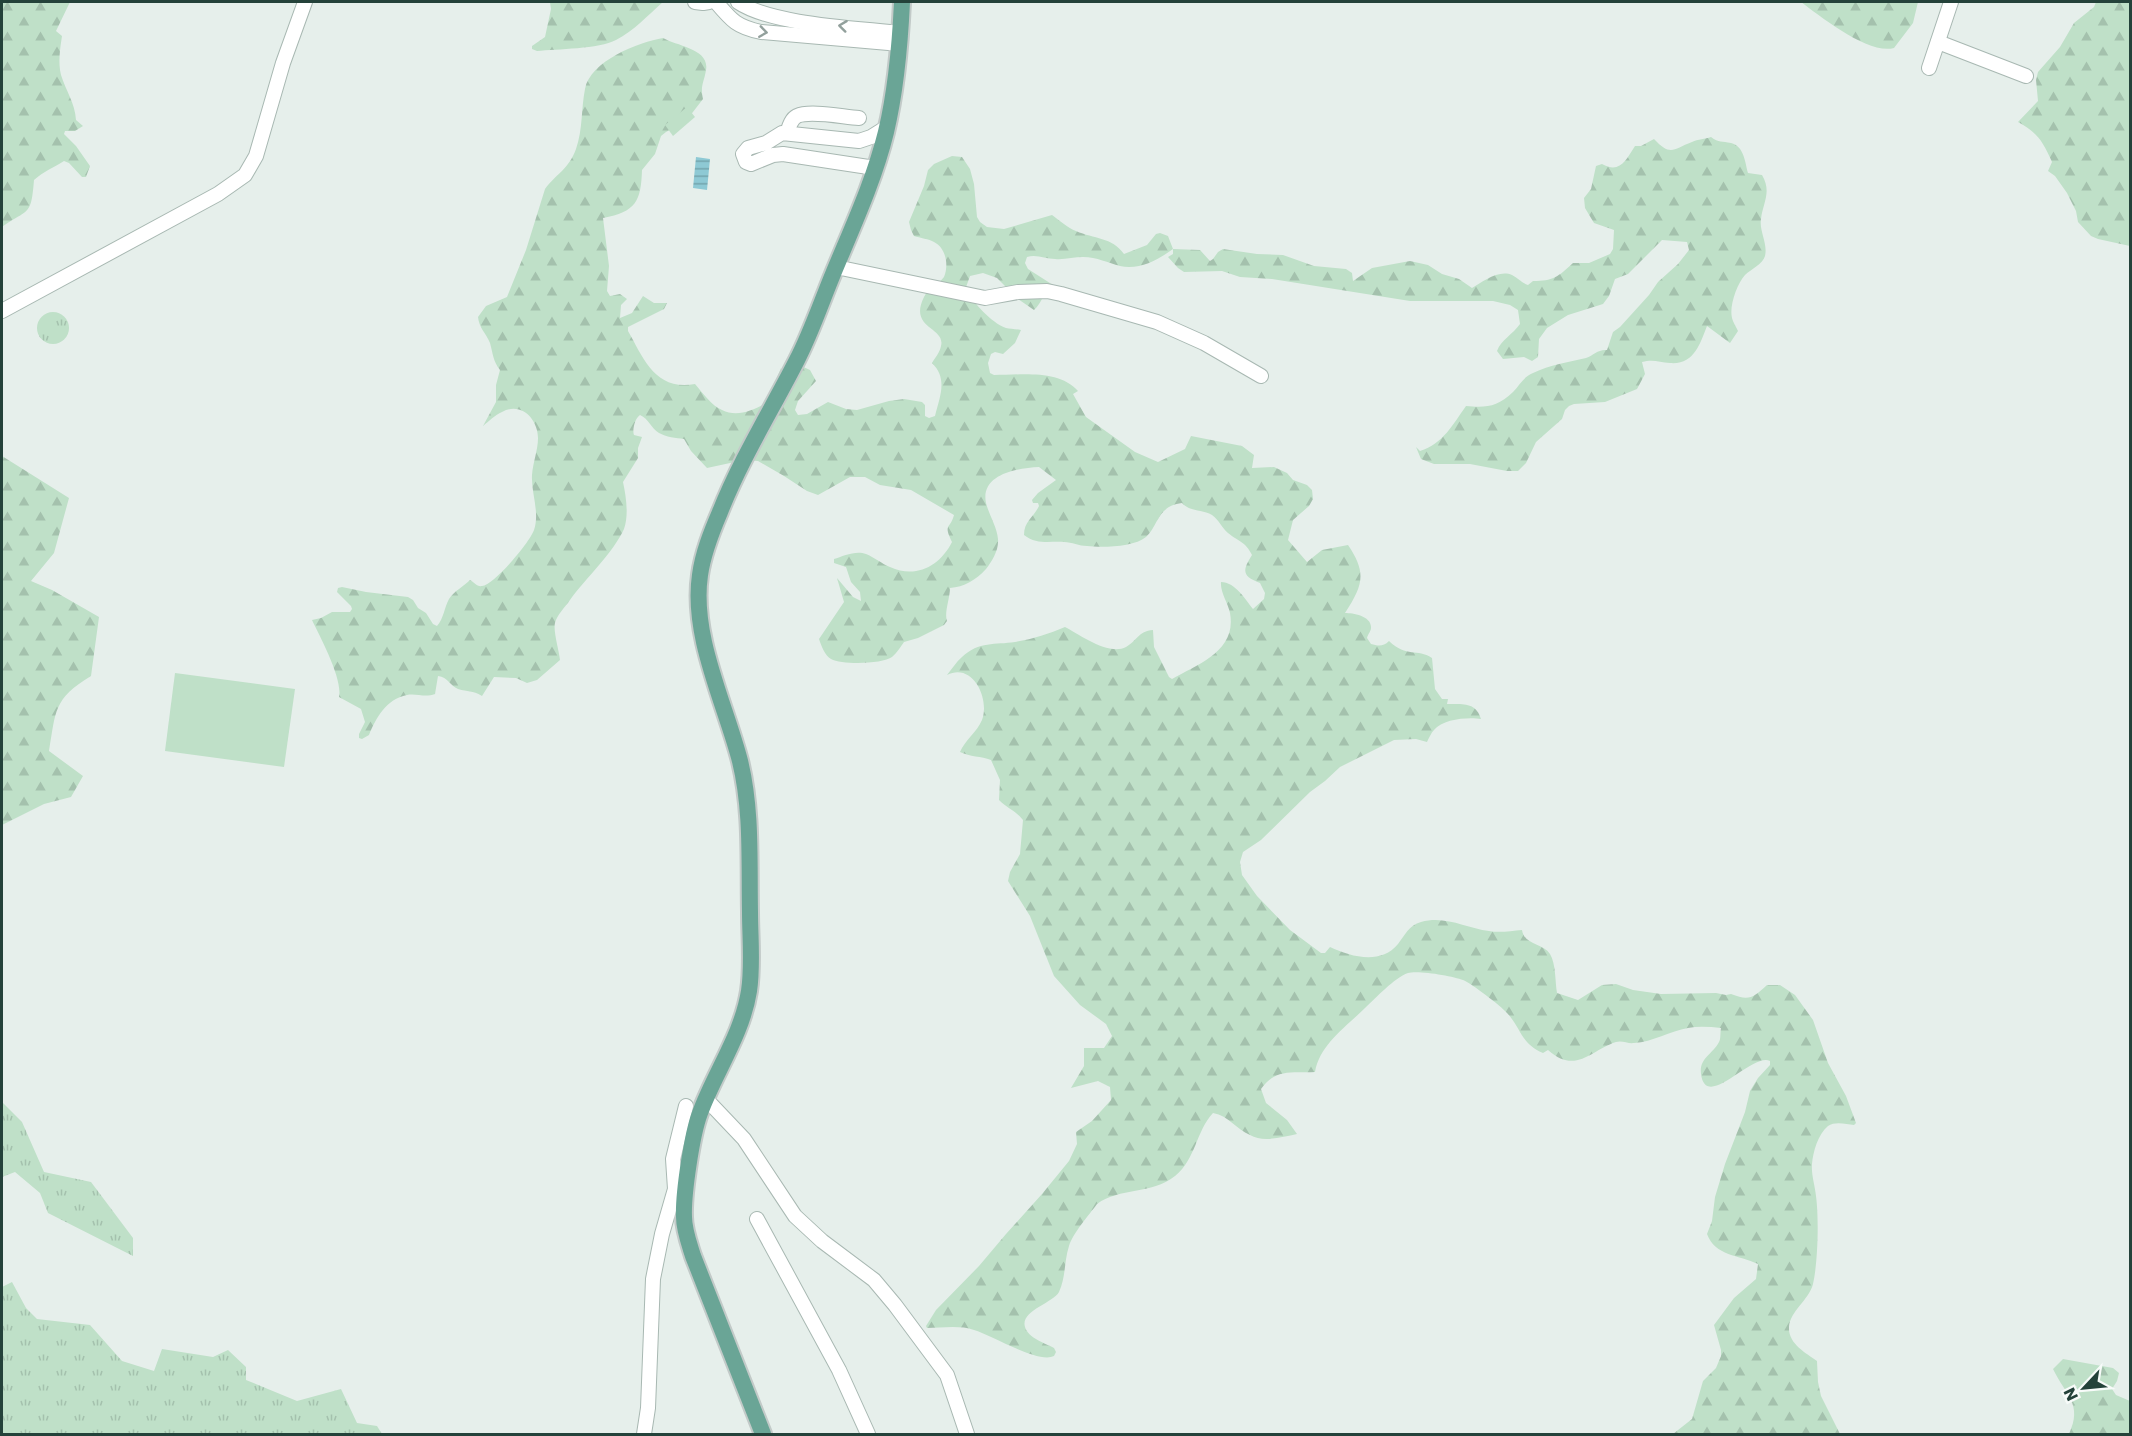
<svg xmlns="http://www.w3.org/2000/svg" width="2132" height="1436" viewBox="0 0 2132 1436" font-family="Poppins,sans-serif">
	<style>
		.grass { fill: url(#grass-tufts) }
		.forest { fill: url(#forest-firs) }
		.garden { fill: #bfe0c8 }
		.water { fill: url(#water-rules) }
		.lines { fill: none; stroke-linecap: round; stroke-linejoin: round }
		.minor-casing { stroke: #a8b8b2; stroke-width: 16 }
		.major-casing { stroke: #c2cac8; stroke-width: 20 }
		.minor { stroke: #fff; stroke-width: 14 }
		.major { stroke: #6aa596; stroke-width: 16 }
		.oneway { stroke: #92a09c }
	</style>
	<defs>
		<pattern id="grass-tufts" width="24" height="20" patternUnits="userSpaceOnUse" patternTransform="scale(1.5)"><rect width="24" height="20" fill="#bfe0c8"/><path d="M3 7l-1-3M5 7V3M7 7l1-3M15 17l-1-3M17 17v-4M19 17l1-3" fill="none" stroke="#a4c1ad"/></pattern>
		<pattern id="forest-firs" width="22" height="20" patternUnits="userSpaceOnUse" patternTransform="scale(1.5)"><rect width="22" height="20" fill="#bfe0c8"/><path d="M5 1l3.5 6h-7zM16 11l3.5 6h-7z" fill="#a4c1ad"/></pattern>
		<pattern id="water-rules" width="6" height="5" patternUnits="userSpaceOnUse" patternTransform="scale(1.5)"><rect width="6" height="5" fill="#8ec9d4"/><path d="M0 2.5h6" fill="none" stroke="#74a5ad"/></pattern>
	</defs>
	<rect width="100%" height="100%" fill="#e6efeb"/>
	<g class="grass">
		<circle cx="53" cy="328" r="16"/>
		<path d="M2 1102 22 1122 44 1172 91 1182 133 1238V1256L48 1213 40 1193 15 1172 2 1177Z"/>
		<path d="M12 1282 26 1308 37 1319 90 1325 122 1361 154 1371 162 1349 213 1357 228 1350 246 1367V1380L297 1401 341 1389 357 1423 377 1426 382 1434H2V1287Z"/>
	</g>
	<g class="forest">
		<path d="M2 2H70L56 31 62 36C60 49 58 62 61 75 66 91 75 103 76 120L83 126 75 131H65L64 134 76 146 90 166 86 177H82L69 163 64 161C53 168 44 171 34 180 31 217 29 208 2 227Z"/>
		<path d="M550 2H663C648 15 634 31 616 40 599 49 557 49 537 51L532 49V46L545 37 551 9Z"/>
		<path d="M1801 2H1918L1913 23 1894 48C1869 55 1821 17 1801 2Z"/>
		<path d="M2096 2H2130V246L2098 239 2091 236 2078 222 2076 211 2067 193 2055 176 2048 171 2052 162C2043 142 2038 133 2018 122L2038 101 2036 80 2038 72 2060 47 2074 23 2094 7Z"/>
		<path d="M663 38C677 46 710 49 706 70 704 83 700 85 703 99L686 121 666 132 661 136 655 154 642 170C641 201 636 212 603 218L609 266 607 291 610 296 620 294 627 299 621 305 620 318 632 313 643 296 654 303H667L664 309 628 327V331C644 359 655 391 695 384 702 392 712 406 722 410 740 419 759 407 775 398L776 380 781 368 782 379 799 365 810 370 816 381 798 401 795 410 798 415 807 414 828 402 846 409 857 410 889 401 904 399 922 402 925 405V416L929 418 935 416C940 396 948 379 932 363 935 358 940 352 941 346 946 327 908 329 924 297 928 288 938 285 944 277 949 265 946 248 934 242 929 239 920 238 914 236L911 230 909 222 924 186 928 170 934 164 952 156 962 157 970 169 974 184 977 217 980 222 987 227 1004 229 1052 215C1059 220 1068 228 1076 231 1094 239 1112 237 1124 254L1147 245 1156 234 1160 233 1168 236 1173 249 1200 250 1210 261 1213 259 1218 252 1223 249 1257 254 1283 255 1314 266 1346 269 1352 273 1353 281 1372 268 1410 261 1428 265 1442 274 1459 279 1472 288C1482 282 1499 269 1512 275 1518 278 1522 283 1528 285L1533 281C1553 281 1558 277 1573 263H1589L1610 254 1613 249 1614 230 1594 223 1585 208 1584 198 1591 189 1596 166 1602 164C1620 174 1626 160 1635 146H1641L1654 139C1671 157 1673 149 1692 142 1698 139 1705 139 1711 137 1719 143 1722 141 1731 143 1744 146 1745 162 1748 173L1762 175C1772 192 1763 202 1761 219 1759 231 1768 243 1765 256 1763 264 1751 269 1745 275 1737 284 1729 306 1732 318 1733 322 1736 327 1738 331L1730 343 1707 326C1700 344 1694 365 1670 363 1659 362 1653 359 1642 362L1645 374 1637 389 1605 402 1574 404 1569 406 1565 410 1562 419 1536 442 1526 463 1518 471H1507L1470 464H1434L1421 459 1416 447 1420 451C1443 444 1453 424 1466 406 1486 408 1497 407 1513 392 1520 385 1523 377 1533 373 1550 365 1568 362 1586 358 1594 355 1598 349 1607 350L1613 332 1620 327 1649 295 1658 282 1678 264 1689 250 1687 242 1662 240 1628 274 1615 279 1609 296 1603 304 1568 315 1547 328 1539 339 1538 357 1532 361 1524 357 1503 359 1497 351C1501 340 1513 334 1520 324L1518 310 1510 305 1493 301H1410L1272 279 1240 277 1222 271 1184 272 1178 268 1168 257 1173 254V249C1158 260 1140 270 1120 266 1108 263 1097 257 1083 257 1074 257 1064 260 1055 259 1045 259 1037 254 1027 257L1025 263 1028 269 1053 285C1042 293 1043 302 1034 310L1018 299 997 278 983 273 970 276 965 290C975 303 990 322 1006 328 1010 329 1017 329 1021 330L1015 343 1003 354 995 352 991 354 988 363 990 373 994 375C1020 375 1059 369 1078 391L1073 394 1086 417 1135 452 1158 462 1185 449 1191 436 1242 446 1254 455 1252 468 1274 467 1287 473 1293 480 1307 485 1312 490 1313 499 1309 506 1293 520 1288 540 1307 562 1322 550 1348 545C1367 573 1363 585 1345 613 1353 613 1372 616 1371 628 1371 631 1368 634 1367 638L1371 644C1378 646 1383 647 1389 641 1407 658 1417 648 1432 658L1435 689 1442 699H1448L1447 704C1463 704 1476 702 1481 719 1468 717 1443 719 1434 730 1431 733 1429 738 1427 742L1416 739 1394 740 1340 767 1325 781 1310 792 1261 840 1243 852 1240 862 1242 875 1257 896 1290 930 1321 953H1325L1330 947C1351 957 1381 965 1398 944 1405 935 1409 925 1421 922 1445 915 1466 928 1489 931 1499 933 1511 931 1522 930 1524 945 1543 943 1550 954 1556 964 1555 981 1557 993L1578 1000 1602 985 1616 984 1633 990 1661 994 1716 993 1726 995 1731 994C1749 1001 1753 998 1767 985H1780L1795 995 1813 1020 1828 1063 1846 1096 1856 1123 1854 1125C1846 1124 1835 1121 1828 1126 1818 1134 1813 1152 1812 1164 1811 1174 1815 1186 1816 1196 1819 1218 1818 1262 1813 1284 1809 1300 1790 1311 1789 1327 1788 1344 1806 1353 1817 1361L1818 1382 1821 1396 1840 1434H1673L1692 1419 1703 1381 1716 1368 1721 1356V1350L1714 1325 1734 1298 1756 1279 1758 1264C1739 1255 1715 1256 1707 1234L1712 1221 1715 1197 1725 1164 1745 1112 1750 1091 1758 1078 1770 1065V1061C1752 1052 1706 1112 1701 1074 1699 1058 1712 1055 1719 1042 1721 1039 1720 1033 1721 1028 1710 1027 1699 1026 1688 1028 1670 1031 1653 1042 1634 1043 1628 1044 1622 1040 1616 1042 1591 1050 1576 1075 1548 1050L1543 1053C1520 1043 1522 1029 1507 1013 1501 1006 1471 983 1463 980 1453 976 1418 970 1408 973 1394 978 1376 998 1365 1008 1346 1027 1320 1044 1315 1072 1291 1073 1276 1068 1261 1089L1266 1103 1287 1120 1297 1134C1282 1137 1263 1143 1250 1135 1236 1129 1229 1116 1213 1113 1196 1131 1196 1159 1175 1176 1151 1195 1120 1187 1097 1204 1089 1215 1073 1233 1069 1246 1064 1261 1066 1277 1059 1292 1053 1303 1020 1311 1025 1327 1028 1338 1045 1343 1054 1348L1056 1352 1054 1356C1038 1364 992 1335 974 1330 960 1325 941 1328 927 1328L926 1326 936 1310 979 1266 1006 1234 1042 1194 1069 1161 1077 1144 1076 1132 1092 1121 1111 1100 1110 1087 1098 1081 1071 1088 1084 1066V1048H1104L1112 1036 1106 1024 1080 1005 1054 976 1030 916 1008 881 1010 872 1020 854 1023 820C1015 810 1008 809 999 800L1000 780 991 760C981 756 970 757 960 752 965 740 977 732 982 720 990 699 973 662 947 675 952 669 956 662 962 657 979 641 995 645 1015 642 1033 639 1049 634 1065 627 1080 635 1109 656 1126 647 1137 641 1138 631 1153 630L1154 647 1169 677 1172 679C1198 664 1237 651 1230 613 1228 603 1220 592 1221 582 1235 582 1245 599 1253 609L1264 599 1265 593 1260 583C1242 576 1242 571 1252 555 1245 541 1239 542 1228 533 1222 528 1219 520 1212 515 1202 509 1190 512 1182 503 1157 506 1159 525 1146 537 1134 547 1102 548 1087 546 1079 546 1072 542 1064 542 1049 541 1037 545 1024 535 1024 521 1034 517 1039 506L1038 503H1033L1032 500 1038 493 1056 480 1039 467C1018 468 980 474 986 503 989 515 997 527 998 539 999 550 992 561 986 569 976 580 964 587 950 588 950 598 944 613 947 621L944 625 918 638 904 642C901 646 897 653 892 657 883 664 842 665 831 659 825 656 821 645 819 639L844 602 837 578 853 597 861 601 860 592 851 582 846 567 834 563V559C843 556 856 550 866 554 874 557 882 564 890 567 916 579 940 566 952 542 943 523 950 530 954 515L911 490 880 485 865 477H850L818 495 807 491 784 476 758 461 744 460 707 468 691 451 684 439C676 438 666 437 659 433 651 428 649 419 640 415 635 418 632 430 634 435L642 437 638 448V458L623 482C626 496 629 515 624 529 613 553 586 578 570 600 565 607 557 615 555 623 553 631 559 650 560 660L537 680 527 683 516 678 494 677 482 696C472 690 468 692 458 689 450 686 448 677 438 676L435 694C425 698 416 693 407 695 386 699 376 718 369 735L362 739 359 738V734L365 722 361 709 339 697C343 679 320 637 312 620L321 618 332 612H350L352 609 351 606 337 592 338 588 342 587 366 592 408 597 413 600 418 608 426 613 433 624 437 626C444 618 444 608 449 599 454 591 463 587 470 580 474 582 477 587 482 586 494 585 530 542 534 530 540 512 531 493 532 475 533 462 538 450 538 438 538 419 521 401 502 412 495 415 489 421 483 426L496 402V385L500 370C493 361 493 354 490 343 486 333 479 328 478 317L486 306 507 297 526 250 545 189C556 174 569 169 576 149 583 129 581 109 585 89 590 61 639 42 663 38Z"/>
		<path d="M2 456 69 498 54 553 31 581 52 590 99 617 91 676C53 699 56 711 49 751L83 776 71 797 44 804 2 825Z"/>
		<path d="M2063 1359 2113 1368 2119 1373 2117 1381 2112 1389 2116 1395 2130 1401V1434H2069C2083 1404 2066 1396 2053 1369Z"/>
	</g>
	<g class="garden">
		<path d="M687 107 695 117 673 136 665 125Z"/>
		<path d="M175 673 295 689 284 767 165 751Z"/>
	</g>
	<path class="water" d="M696 157 710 159 707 190 693 188Z"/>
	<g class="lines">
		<g class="minor-casing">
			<g id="minor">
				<path d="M695 2 703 3 709 2"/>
				<path d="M716 2C732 21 737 27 761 32L900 44"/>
				<path d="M738 2C772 25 858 28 901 33"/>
				<path d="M1938 42 2026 76"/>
				<path d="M1929 68 1951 2"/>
				<path d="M787 133C789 127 791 119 797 116 810 110 843 117 859 118"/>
				<path d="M875 168 783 154 773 155 751 164 746 162 743 154 748 148 766 143 782 133 859 141 871 137 887 127"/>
				<path d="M836 267 985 298 1018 292 1047 291 1061 294 1157 322 1204 343 1261 376"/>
				<path d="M2 311 218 194 245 175 256 156 283 63 305 2"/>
				<path d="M706 1099 744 1139 795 1216 822 1241 874 1280 895 1305 947 1375 967 1434"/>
				<path d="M757 1219 839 1370 868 1434"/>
				<path d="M644 1434 648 1408 653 1279 662 1234 675 1189 673 1159 686 1106"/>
			</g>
		</g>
		<g class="major-casing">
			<path id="major" d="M763 1434 693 1256C689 1243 684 1230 684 1217 683 1194 692 1134 700 1113 715 1072 742 1035 749 991 753 965 750 938 750 912 749 861 752 810 740 761 725 703 691 636 700 575 703 553 711 533 720 512 741 459 771 411 797 360 811 333 821 303 833 274 852 228 874 181 886 132 896 90 900 45 902 2"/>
		</g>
		<use href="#minor" class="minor"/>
		<use href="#major" class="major"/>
	</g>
	<defs><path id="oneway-chevron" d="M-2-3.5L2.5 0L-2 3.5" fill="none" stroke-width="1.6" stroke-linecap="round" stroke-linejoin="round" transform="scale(1.5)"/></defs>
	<g class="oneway">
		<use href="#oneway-chevron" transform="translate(843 26) rotate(-173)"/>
		<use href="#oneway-chevron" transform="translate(763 32) rotate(8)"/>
	</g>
	<rect width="2132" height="1436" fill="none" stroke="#24423a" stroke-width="6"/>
	<g transform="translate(2084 1388) rotate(244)" stroke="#f7fbf9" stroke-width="4.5" paint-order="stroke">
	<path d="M0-4.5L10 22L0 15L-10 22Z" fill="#24423a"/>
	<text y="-9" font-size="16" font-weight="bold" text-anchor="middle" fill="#24423a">N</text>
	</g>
</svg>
